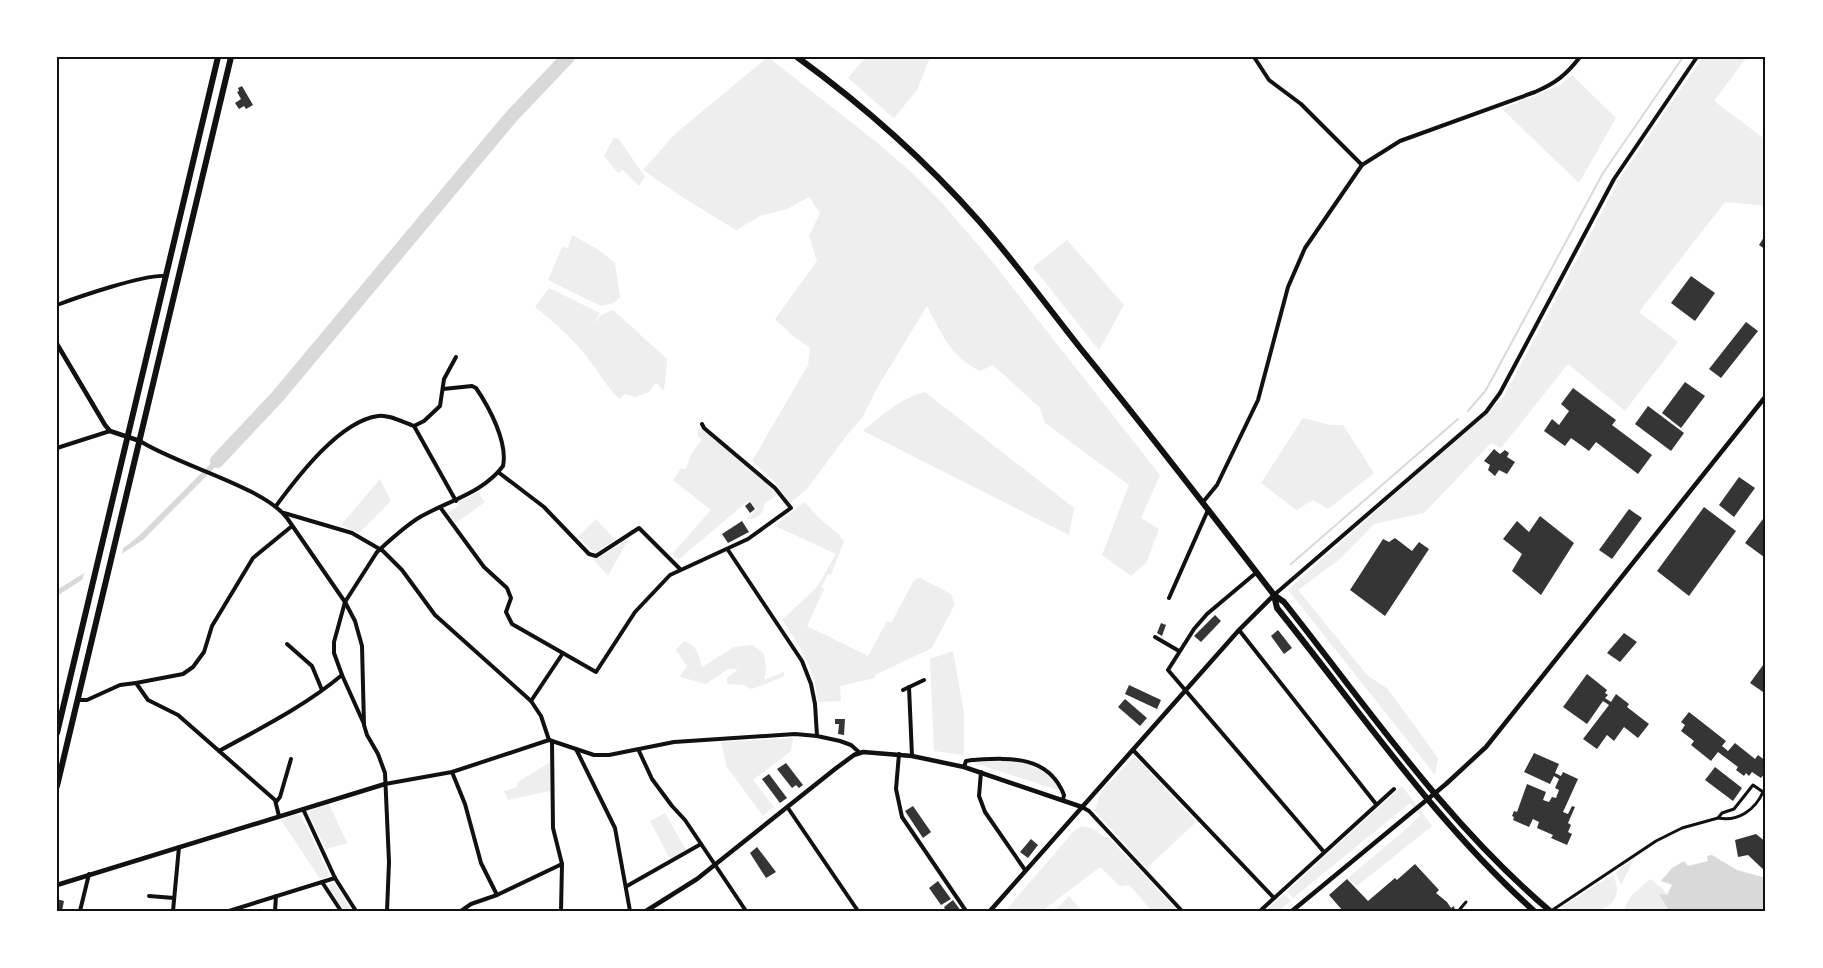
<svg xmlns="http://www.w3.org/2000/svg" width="1823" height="968" viewBox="0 0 1823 968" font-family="'Fira Sans Condensed',sans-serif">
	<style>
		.green { fill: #eee }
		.water { fill: #d9d9d9 }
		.pier { fill: #fff }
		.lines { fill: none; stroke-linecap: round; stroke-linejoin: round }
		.stream { stroke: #d9d9d9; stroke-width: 2 }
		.river { stroke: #d9d9d9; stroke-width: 14 }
		.building { fill: #353535 }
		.pedestrian { stroke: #111; stroke-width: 3 }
		.minor { stroke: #111; stroke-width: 4 }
		.tertiary { stroke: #111; stroke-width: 4.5 }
		.primary { stroke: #111; stroke-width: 6 }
		.trunk { stroke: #111; stroke-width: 6 }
		.neatline { fill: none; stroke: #111; stroke-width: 2 }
	</style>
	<rect width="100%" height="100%" fill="#fff"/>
	<g class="green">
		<path d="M768 57 875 141 910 171 943 204 990 259 1160 475 1141 518 1159 529 1146 563 1131 576 1102 555 1129 485 1045 423 1040 408 993 365 980 371C949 355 942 334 927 306L877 388 862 418 847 435 807 489 790 503 776 483 752 461 808 365 810 348 793 336 775 319 817 261 809 236 820 213 809 197 787 209 760 216 736 230 682 197 643 170 676 133Z"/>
		<path d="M866 57H930L917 90 894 118 848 78Z"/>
		<path d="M1703 57H1747L1714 101 1766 140V206L1725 202 1639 312 1678 342 1625 411 1568 364 1501 448 1491 443 1424 513 1374 524 1340 559 1298 590 1368 676 1387 688 1438 758 1435 775 1288 590 1503 398 1622 175Z"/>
		<path d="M1572 75 1616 118 1579 183 1502 109 1559 86Z"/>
		<path d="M614 137 619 139 645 177 639 186 623 170 618 173 604 156Z"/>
		<path d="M572 235 599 250 615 263 620 297 614 303 601 306 548 280 562 247 568 248Z"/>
		<path d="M1067 240 1124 305 1099 350 1033 267Z"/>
		<path d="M549 288 600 313 593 324 601 315 613 310 667 359 664 391 656 383 649 392 635 397 625 394 619 399C607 387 600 374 590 361 575 340 555 323 535 307Z"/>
		<path d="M925 392 1074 508 1069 535 863 431C883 415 900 398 925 392Z"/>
		<path d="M1303 418 1331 425H1343L1374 473 1328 509 1313 500 1296 510 1261 483Z"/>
		<path d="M699 428 710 435 770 486 777 495 765 503C762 516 759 519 746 519L757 509 749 500 678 560 672 554 711 510 673 480 681 468 686 469 691 454 702 440 697 434Z"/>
		<path d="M380 479 391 501 359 533 341 525Z"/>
		<path d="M478 492 485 502 456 523 448 512 459 506 458 503Z"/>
		<path d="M804 502C810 507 813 512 818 517 827 526 837 530 844 541L831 575 828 574 821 587 824 589 807 626 868 656 887 621 891 623 913 582 917 578H920L951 594 955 604 932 648 875 675V678L840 686 841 701 818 702C813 664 803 651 782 620L817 587 836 554 775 526Z"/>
		<path d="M596 519 615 540 595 553 578 537Z"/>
		<path d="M627 539 628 540 608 576 593 559 600 557Z"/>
		<path d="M684 641C697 646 699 654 702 667L734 647 753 645 764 654 766 671 764 680 784 672V676L766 684 751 689 744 685 727 684V678L738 669H728L706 684 680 677 687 666 676 650Z"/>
		<path d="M953 651 964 714V755L934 751 930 659Z"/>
		<path d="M793 738 791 751 753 780 774 807 763 816 727 767 721 742Z"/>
		<path d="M1132 758H1136L1196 822 1147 868 1095 811 1100 794Z"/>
		<path d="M1014 760C1033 765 1052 773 1061 791L971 762Z"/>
		<path d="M550 762V791L508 800 504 791 517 787 518 782Z"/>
		<path d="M1402 786 1432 826 1357 886 1348 878 1412 824 1420 815 1410 803 1293 898 1287 891Z"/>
		<path d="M329 804 347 843 326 849 309 815 311 810Z"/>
		<path d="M665 813 686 850 670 859 650 821Z"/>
		<path d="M297 814 301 816 329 873 327 877 320 879 281 820Z"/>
		<path d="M1082 826 1094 829 1104 837H1108L1178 911H1152L1129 885 1120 886 1100 867 1042 911H1005L1075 830Z"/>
		<path d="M1633 859V861L1621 885 1616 872Z"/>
		<path d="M1613 875C1630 910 1587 918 1562 907Z"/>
		<path d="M1650 879 1663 889 1667 895 1660 894 1736 911H1623L1631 896Z"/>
		<path d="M330 883 335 884 352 911H344L329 888Z"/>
		<path d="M1284 894 1291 901 1278 911H1265Z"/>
		<path d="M1069 896 1082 911H1054Z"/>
	</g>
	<g class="water">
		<path d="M227 447 231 451 143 540 57 596V590L125 547 140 535Z"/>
		<path d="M1712 855 1737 870 1766 878V911H1736L1731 909 1669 910 1659 894 1667 895 1672 885 1661 881 1672 868 1684 861 1688 866 1708 861 1707 856Z"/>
	</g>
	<path class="pier" d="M124 544 121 559 81 585 85 569Z"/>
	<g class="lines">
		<g class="stream">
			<path d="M1468 411 1486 390 1603 173 1683 57"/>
			<path d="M1291 564 1458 419"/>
		</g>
		<path class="river" d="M217 461 278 396 511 117 568 57"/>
	</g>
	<g class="building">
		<path d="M242 86 253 105 246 109 244 106 239 109 235 103 241 99 237 92 239 91 238 88Z"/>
		<path d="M1766 234V250L1759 245Z"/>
		<path d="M1691 276 1715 293 1695 321 1671 303Z"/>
		<path d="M1746 322 1758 331 1721 378 1709 369Z"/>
		<path d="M1685 382 1705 396 1681 428 1662 413Z"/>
		<path d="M1573 388 1616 420 1612 425 1652 455 1638 474 1596 442 1589 451 1571 438 1565 446 1544 431 1552 419 1559 425 1569 411 1561 404Z"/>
		<path d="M1648 406 1684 433 1671 451 1635 424Z"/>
		<path d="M1494 449 1500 454 1505 450 1509 453 1507 457 1515 462 1507 474 1499 470 1495 476 1488 470 1490 465 1484 461Z"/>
		<path d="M1739 477 1755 488 1734 517 1719 505Z"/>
		<path d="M750 502 755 509 750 513 745 506Z"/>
		<path d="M1704 507 1736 531 1689 596 1657 571Z"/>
		<path d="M1629 509 1642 518 1612 559 1599 550Z"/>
		<path d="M1766 515V555L1764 557 1745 543Z"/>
		<path d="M1540 516 1574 543 1541 595 1512 571 1522 554 1503 539 1517 521 1529 532Z"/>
		<path d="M742 521 749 532 728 543 722 534Z"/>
		<path d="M1395 538 1412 551 1419 542 1429 549 1385 616 1350 590 1383 539 1389 542Z"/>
		<path d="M1215 615 1221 621 1201 642 1194 636Z"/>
		<path d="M1161 623 1166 625 1162 636 1157 633Z"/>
		<path d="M1278 630 1292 648 1284 654 1271 636Z"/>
		<path d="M1624 633 1637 642 1620 662 1607 653Z"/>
		<path d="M1766 661V694L1750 683Z"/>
		<path d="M1587 674 1607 690 1605 693 1608 695 1605 698 1611 702 1616 694 1629 704 1627 707 1649 724 1638 738 1624 727 1614 741 1607 735 1597 749 1583 739 1609 705 1603 701 1587 724 1563 707Z"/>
		<path d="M1129 685 1161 700 1157 709 1125 694Z"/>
		<path d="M1125 699 1147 718 1140 726 1118 707Z"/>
		<path d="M1689 712 1726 741 1722 746 1728 751 1735 743 1755 759 1758 755 1766 761V772L1761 778 1752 772 1749 776 1746 773 1744 776 1736 770 1738 767 1718 752 1711 761 1691 745 1694 741 1681 731 1685 725 1681 722Z"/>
		<path d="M835 719H845L844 735 838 734 839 724H835Z"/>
		<path d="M1534 753 1559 764 1555 773 1561 776 1563 772 1578 779 1563 812 1568 814 1572 806 1575 807 1568 823 1571 825 1568 832 1572 834 1567 845 1551 838 1553 835 1537 828 1539 822 1533 819 1529 827 1513 820 1514 817 1512 816 1514 811 1517 812 1527 784 1546 792 1543 800 1549 802 1552 797 1556 798 1559 790 1555 788 1559 779 1554 776 1550 784 1524 772Z"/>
		<path d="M786 763 803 785 799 788 796 785 792 788 777 769Z"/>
		<path d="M1715 767 1742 788 1733 801 1705 780Z"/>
		<path d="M769 774 787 798 780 803 762 779Z"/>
		<path d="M913 806 931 832 923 838 905 811Z"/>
		<path d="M1756 834 1766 842V872L1748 855 1738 857 1735 840Z"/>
		<path d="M1031 839 1038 845 1028 858 1020 852Z"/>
		<path d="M757 847 776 872 766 878 750 853Z"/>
		<path d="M1415 864 1439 890 1436 893 1447 902 1451 908 1454 906 1455 911H1343L1329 895 1347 879 1368 901 1395 878 1397 880Z"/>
		<path d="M938 881 951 899 941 905 929 888Z"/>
		<path d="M57 899 64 901 62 911H57Z"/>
		<path d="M953 900 961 911H946L944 907Z"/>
	</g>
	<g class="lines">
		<g class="pedestrian">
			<path d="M1718 818C1738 822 1755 810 1763 792"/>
			<path d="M1461 911 1460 909 1466 902"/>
			<path d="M1551 911 1656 841 1682 828 1718 818 1722 813 1734 809 1753 785 1763 792 1766 787"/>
		</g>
		<g class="minor">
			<path d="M1254 57 1269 80 1301 104 1362 165"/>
			<path d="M57 305C78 297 145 274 165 276"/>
			<path d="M414 426 424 421 440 406 444 379 456 357"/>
			<path d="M140 441C177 465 264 487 287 518L345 602 355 621 362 646 364 725 367 735 378 754 385 773 389 862 387 911"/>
			<path d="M57 448 110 431"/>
			<path d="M498 472 544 507 589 554 596 556 639 528 680 569"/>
			<path d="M1203 502 1217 485 1258 400 1288 287 1305 248 1362 165 1400 141 1535 92C1556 83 1566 75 1580 57"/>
			<path d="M276 506C298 476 340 421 378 416 389 414 404 423 414 426L456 501"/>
			<path d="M440 507 484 567 507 588 511 598 506 612 512 624 596 672 635 612 670 575 748 539 791 508 775 488 704 428 702 424"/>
			<path d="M284 513 352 533 383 551 402 570 435 615 531 701 541 716 549 740"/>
			<path d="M728 550 802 661 811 684 815 704 817 736"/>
			<path d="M1257 572 1207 614 1194 629 1168 670 1324 852"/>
			<path d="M1274 595 1486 412 1500 393 1614 179 1697 57"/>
			<path d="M1169 598 1208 510"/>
			<path d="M1239 630 1376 804"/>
			<path d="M1155 637 1179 651"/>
			<path d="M287 644 312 666 322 690"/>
			<path d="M136 683 148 700 178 715 275 800 279 816"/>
			<path d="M909 687 912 756"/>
			<path d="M903 690 924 680"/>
			<path d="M78 700H87L120 685 136 683 183 674 193 667 204 652 212 626 253 558 292 526"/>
			<path d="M531 701 563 653"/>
			<path d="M364 724 342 675 334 653V642L345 602 377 552C390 540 405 526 420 517 448 501 483 493 503 466 508 442 489 407 476 388L472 386 443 389"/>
			<path d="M552 741 553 828 562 864 561 911"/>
			<path d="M576 749 615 828 630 911"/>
			<path d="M1133 750 1274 898"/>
			<path d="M219 751C261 728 305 706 342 675"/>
			<path d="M639 751 652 779 672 806 685 820 746 911"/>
			<path d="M899 754 896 789 902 817 966 911"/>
			<path d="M964 767 966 761 972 760C1008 758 1048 754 1064 795L1063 799"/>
			<path d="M452 772 465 804 481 863 497 895"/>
			<path d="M981 772 979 796 985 812 1025 870"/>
			<path d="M385 784 452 772 549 740 594 755H609L674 742 795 734 817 736 840 741 851 745 860 753"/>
			<path d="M276 802 280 797 291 759"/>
			<path d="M1082 807 1089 811 1182 911"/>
			<path d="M788 808 858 911"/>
			<path d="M303 809 335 878 356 911"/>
			<path d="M322 882 341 911"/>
			<path d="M627 886 701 844"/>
			<path d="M149 896 174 898"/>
			<path d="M80 911 89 874"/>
			<path d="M173 911 179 847"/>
			<path d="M229 911 335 878"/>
			<path d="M275 911 276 896"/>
			<path d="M461 911 471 904 497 895 562 864"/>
			<path d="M1260 911 1394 789"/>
		</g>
		<g class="tertiary">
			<path d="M57 344 105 425 110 431 140 441"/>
			<path d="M57 885 385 784"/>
			<path d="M646 911 697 879 835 769 854 755 863 752 912 756 964 767 1082 807"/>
			<path d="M990 911 1239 630 1274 595"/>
			<path d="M1292 911 1446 784 1486 747 1766 396"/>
		</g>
		<g class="primary">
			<path d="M797 57C863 105 925 160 979 221 1015 262 1047 306 1081 349 1147 430 1211 513 1274 595L1284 602C1368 708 1446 823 1550 911"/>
			<path d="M1274 595 1277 608C1360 711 1435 822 1534 911"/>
		</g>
		<g class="trunk">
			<path d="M57 733 218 57"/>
			<path d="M57 786 231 57"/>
		</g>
	</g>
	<rect width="1823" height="968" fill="none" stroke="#ffffff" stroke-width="117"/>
	<rect x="58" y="58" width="1706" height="852" class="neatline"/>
</svg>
